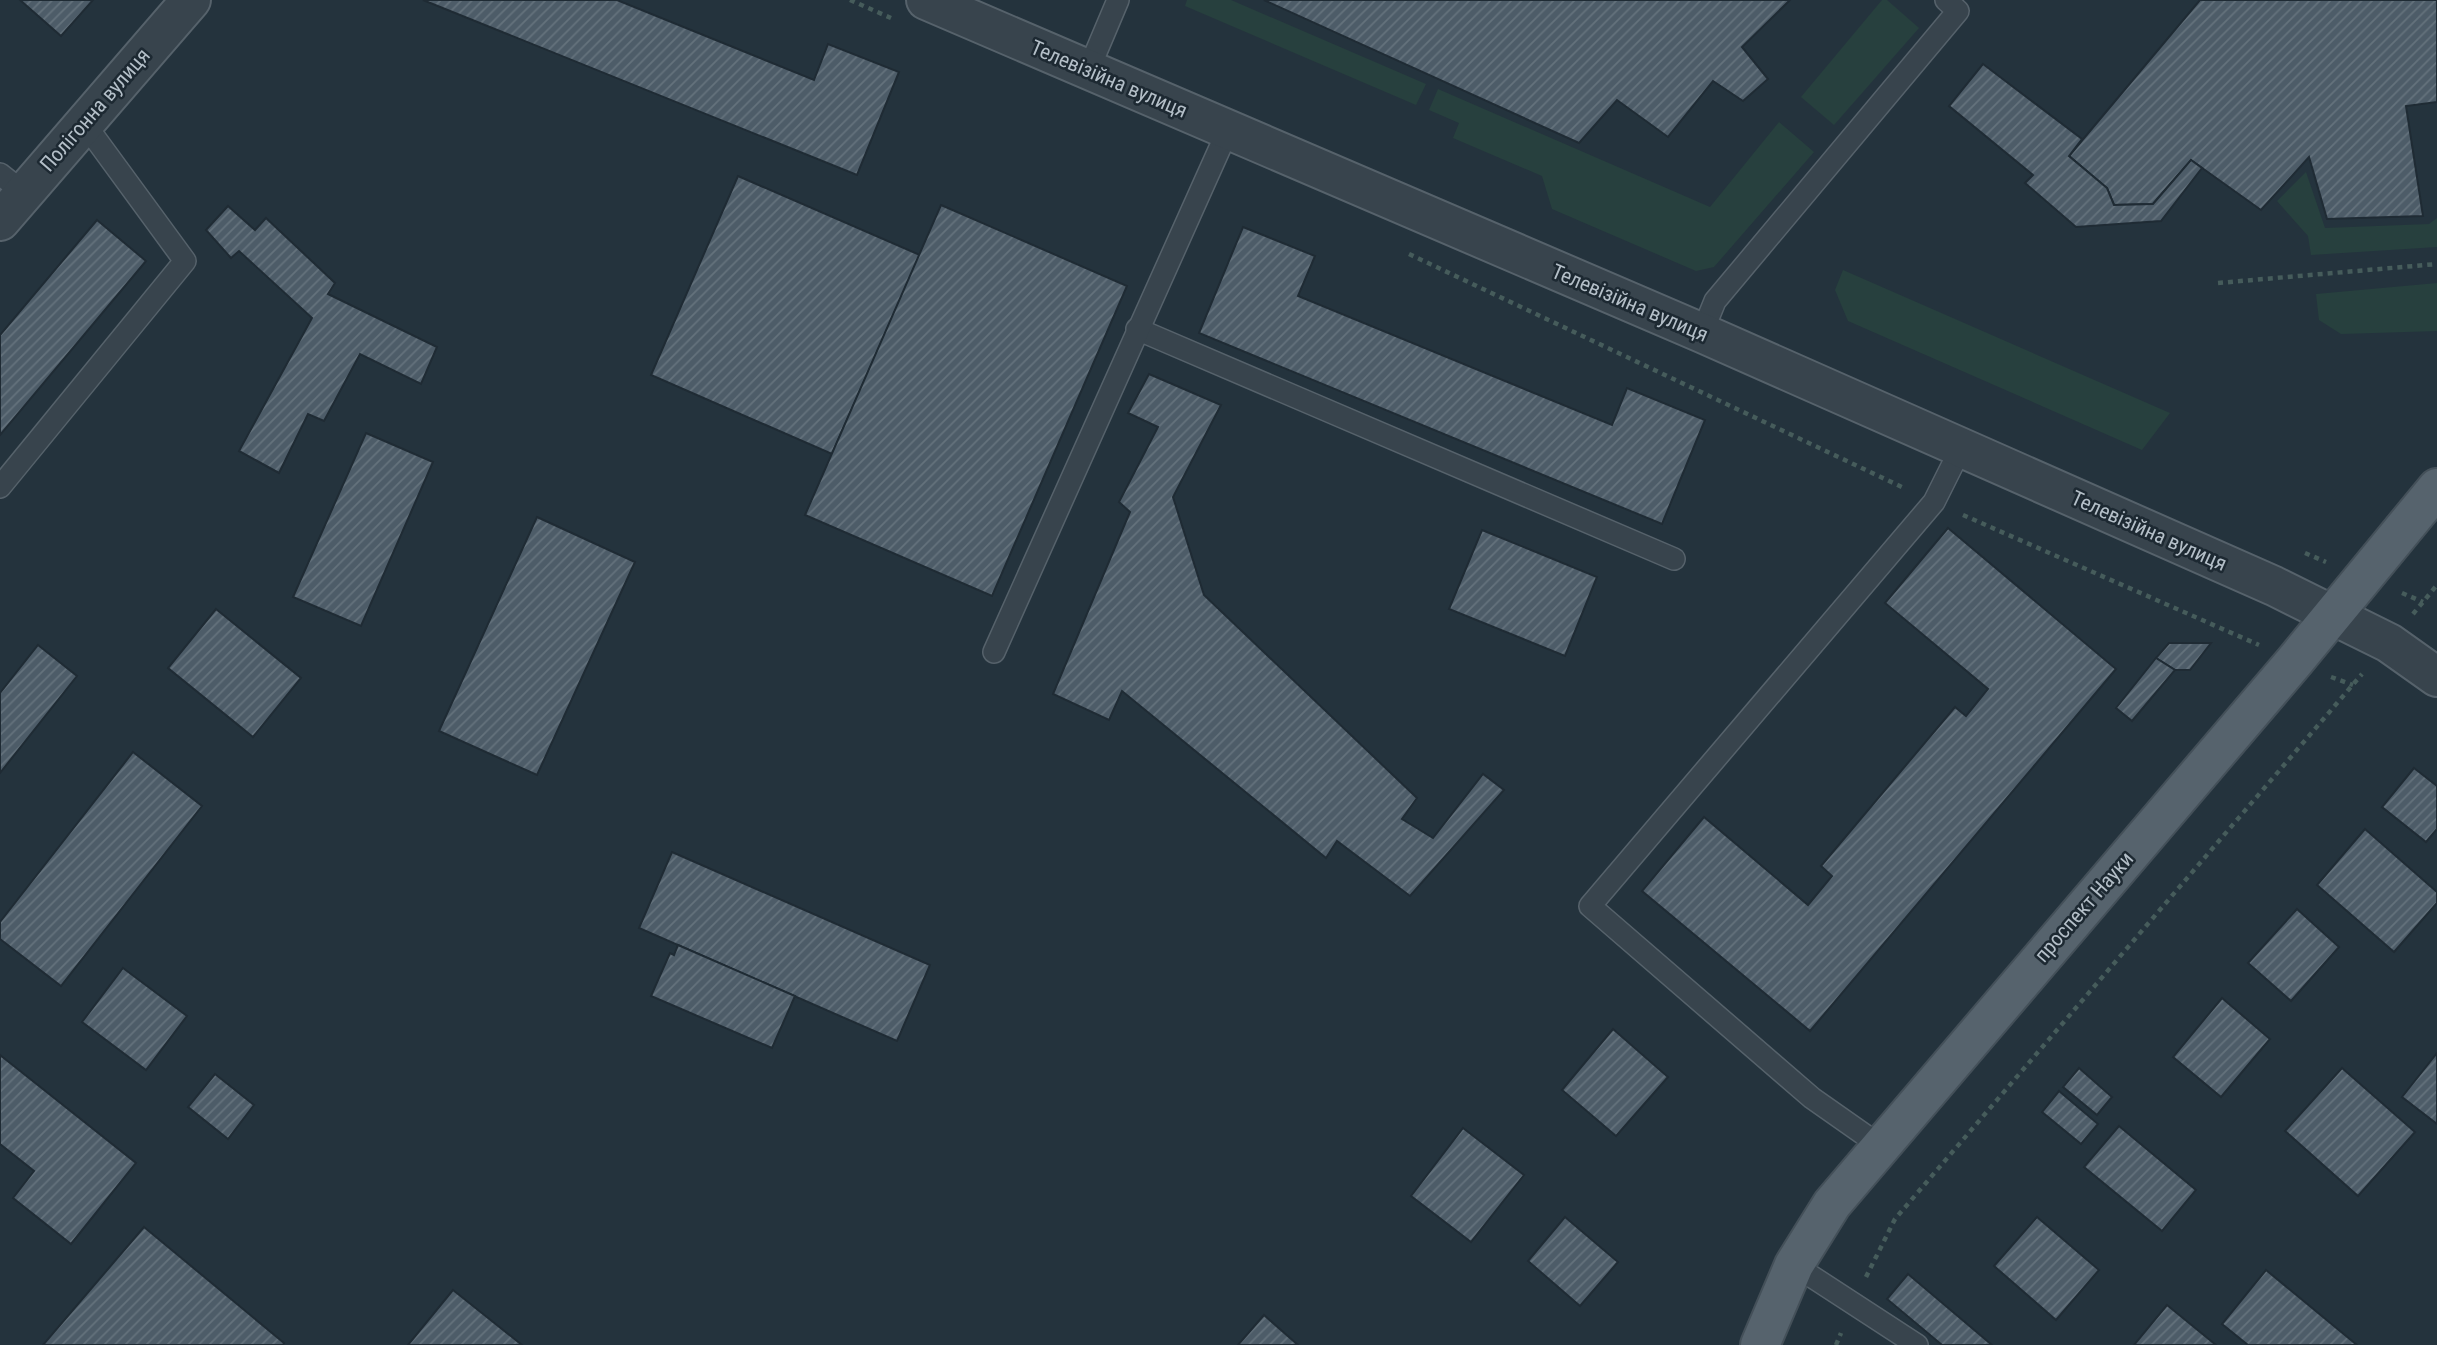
<svg xmlns="http://www.w3.org/2000/svg" width="2437" height="1345" viewBox="0 0 2437 1345" font-family="'Roboto Condensed',sans-serif">
	<style>
		.grass { fill: #27403e }
		.building { fill: url(#building-hatch); stroke: #1f2b34; stroke-width: 2 }
		.lines { fill: none; stroke-linecap: round; stroke-linejoin: round }
		.service-casing { stroke: #56626b; stroke-width: 24 }
		.minor-casing { stroke: #56626b; stroke-width: 42 }
		.primary-casing { stroke: #445059; stroke-width: 42 }
		.path { stroke: #465c5b; stroke-width: 4.5; stroke-dasharray: 5 5; stroke-linecap: butt }
		.service { stroke: #38444d; stroke-width: 21 }
		.minor { stroke: #38444d; stroke-width: 38 }
		.primary { stroke: #56636d; stroke-width: 38 }
		.labels { text-anchor: middle; dominant-baseline: central; stroke-width: 5; stroke-linejoin: round; paint-order: stroke }
		.street-label { font-size: 21px; fill: #b4bfc8; stroke: #1d2932 }
	</style>
	<defs>
		<pattern id="building-hatch" width="6" height="6" patternUnits="userSpaceOnUse" patternTransform="scale(1.75)"><rect width="6" height="6" fill="#4d5c68"/><path d="M-1 1l2-2M0 6l6-6M5 7l2-2" fill="none" stroke="#64727c"/></pattern>
	</defs>
	<rect width="100%" height="100%" fill="#24333d"/>
	<g class="grass">
		<path d="M1187 0H1231L1426 84 1416 105 1185 6Z"/>
		<path d="M1882 0H1887L1919 28 1834 125 1801 97Z"/>
		<path d="M1438 89 1710 207 1779 122 1814 152 1714 267 1696 271 1552 209 1542 176 1453 138 1459 123 1429 110Z"/>
		<path d="M2306 172 2325 228 2429 224 2437 218V247L2311 255 2308 236 2277 201Z"/>
		<path d="M1843 270 2170 413 2142 450 1848 321 1835 290Z"/>
		<path d="M2437 283V331L2341 334 2319 320 2316 294Z"/>
	</g>
	<g class="building">
		<path d="M20 0H93L61 36Z"/>
		<path d="M423 0H617L814 80 828 44 899 72 857 175Z"/>
		<path d="M1264 0H1790L1742 47 1768 79 1743 101 1713 81 1668 137 1617 100 1579 143Z"/>
		<path d="M2200 0H2437V102L2406 106 2423 216 2327 219 2309 157 2261 210 2191 160 2153 204 2114 205 2107 188 2069 156Z"/>
		<path d="M1983 64 2082 139 2069 156 2107 188 2114 205 2153 204 2191 160 2202 168 2161 221 2076 227 2025 183 2033 175 1949 106Z"/>
		<path d="M738 176 920 255 832 454 651 375Z"/>
		<path d="M941 205 1127 286 992 596 805 515Z"/>
		<path d="M228 206 255 230 266 218 335 283 328 294 437 347 421 384 360 354 324 421 308 414 279 473 239 451 312 318 239 251 231 258 206 230Z"/>
		<path d="M97 220 146 261 0 435V335Z"/>
		<path d="M1243 227 1315 256 1298 296 1612 425 1627 388 1705 420 1662 524 1199 333Z"/>
		<path d="M1149 374 1221 405 1173 497 1204 595 1417 798 1402 819 1433 838 1483 774 1504 790 1410 896 1337 841 1326 858 1122 691 1109 720 1053 694 1130 512 1119 502 1158 427 1128 413Z"/>
		<path d="M366 433 433 462 361 626 293 597Z"/>
		<path d="M537 517 635 562 537 775 439 731Z"/>
		<path d="M1948 528 2116 669 1810 1031 1642 891 1704 817 1808 905 1832 876 1821 866 1955 707 1966 716 1988 689 1885 603Z"/>
		<path d="M1482 530 1597 577 1565 656 1449 609Z"/>
		<path d="M216 609 301 678 253 737 168 668Z"/>
		<path d="M2169 643H2211L2190 670H2175L2156 658Z"/>
		<path d="M38 645 77 676 0 773V693Z"/>
		<path d="M2156 658 2175 670 2132 721 2116 708Z"/>
		<path d="M133 752 202 806 61 986 0 939V922Z"/>
		<path d="M2414 768 2437 786V829L2426 842 2382 807Z"/>
		<path d="M2365 829 2437 892V903L2394 952 2317 885Z"/>
		<path d="M672 852 930 965 897 1041 639 928Z"/>
		<path d="M2297 909 2339 947 2291 1001 2248 963Z"/>
		<path d="M678 945 795 996 772 1048 651 996 670 953 674 955Z"/>
		<path d="M123 968 187 1016 146 1070 82 1022Z"/>
		<path d="M2222 998 2270 1039 2221 1097 2173 1057Z"/>
		<path d="M1613 1029 1668 1077 1616 1136 1562 1090Z"/>
		<path d="M2437 1053V1124L2402 1097Z"/>
		<path d="M0 1055 136 1163 71 1244 13 1198 34 1171 0 1144Z"/>
		<path d="M2079 1068 2112 1097 2097 1115 2063 1087Z"/>
		<path d="M2342 1068 2415 1132 2358 1196 2285 1131Z"/>
		<path d="M215 1074 254 1105 228 1139 188 1107Z"/>
		<path d="M2059 1091 2098 1124 2081 1144 2042 1112Z"/>
		<path d="M2119 1126 2196 1190 2162 1231 2084 1167Z"/>
		<path d="M1463 1128 1524 1175 1471 1242 1411 1196Z"/>
		<path d="M1565 1217 1618 1262 1580 1306 1528 1261Z"/>
		<path d="M2037 1217 2099 1270 2056 1320 1994 1266Z"/>
		<path d="M144 1227 284 1343 283 1345H43Z"/>
		<path d="M2266 1270 2357 1345H2248L2222 1324Z"/>
		<path d="M1908 1274 1992 1345H1942L1887 1299Z"/>
		<path d="M453 1290 522 1345H408Z"/>
		<path d="M2167 1305 2216 1345H2134Z"/>
		<path d="M1264 1315 1298 1345H1238Z"/>
	</g>
	<g class="lines">
		<g class="service-casing">
			<g id="service">
				<path d="M1088 71 1118 0"/>
				<path d="M0 174 24 193"/>
				<path d="M1137 329 1674 559"/>
				<path d="M1702 333 1715 301 1958 11 1946 0"/>
				<path d="M0 487 185 261 84 123"/>
				<path d="M994 652 1228 130"/>
				<path d="M1879 1145 1812 1098 1590 906 1934 502 1961 448"/>
				<path d="M1794 1265 1917 1345"/>
			</g>
		</g>
		<g class="minor-casing">
			<g id="minor">
				<path d="M926 0 1702 333 2274 586 2389 643 2437 677"/>
				<path d="M0 221 191 0"/>
			</g>
		</g>
		<g class="primary-casing">
			<path id="primary" d="M1760 1345 1794 1265 1832 1204 2294 662 2437 488"/>
		</g>
		<g class="path">
			<path d="M850 0 891 18"/>
			<path d="M1409 254 1904 488"/>
			<path d="M2218 283 2437 264"/>
			<path d="M1963 515 2259 645"/>
			<path d="M2305 553 2326 562"/>
			<path d="M2402 593 2423 602"/>
			<path d="M2413 614 2437 585"/>
			<path d="M2331 677 2353 685"/>
			<path d="M1866 1277 1895 1219 2362 674"/>
			<path d="M1836 1345 1841 1333"/>
		</g>
		<use href="#service" class="service"/>
		<use href="#minor" class="minor"/>
		<use href="#primary" class="primary"/>
	</g>
	<g class="labels">
		<g class="street-label">
			<text transform="translate(1109 79) rotate(23)">Телевізійна вулиця</text>
			<text transform="translate(95 110) rotate(-49)">Полігонна вулиця</text>
			<text transform="translate(1630 303) rotate(23)">Телевізійна вулиця</text>
			<text transform="translate(2149 531) rotate(24)">Телевізійна вулиця</text>
			<text transform="translate(2084 907) rotate(-49)">проспект Науки</text>
		</g>
	</g>
</svg>
